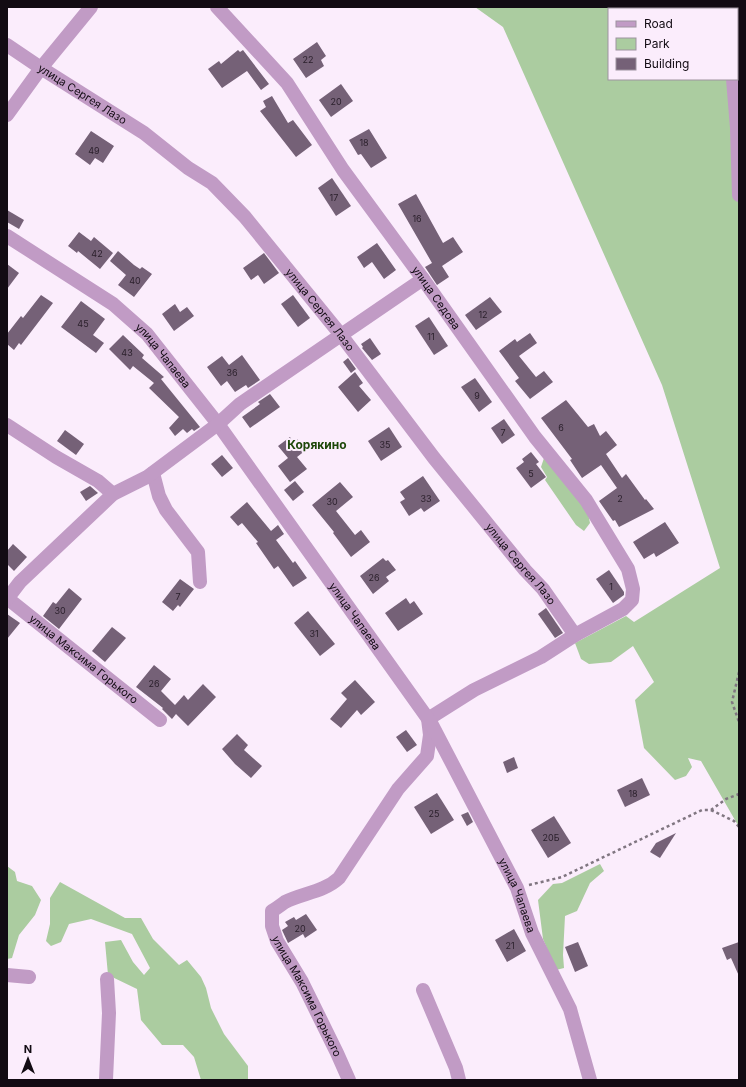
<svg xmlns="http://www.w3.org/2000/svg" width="746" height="1087" viewBox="0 0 746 1087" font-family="Inter,sans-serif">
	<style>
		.green { fill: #abcca0; fill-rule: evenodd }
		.building { fill: #756177 }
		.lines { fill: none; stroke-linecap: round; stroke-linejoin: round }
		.path { stroke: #807681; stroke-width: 2.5; stroke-dasharray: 3 3; stroke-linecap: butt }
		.street { stroke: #c19bc5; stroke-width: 14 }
		.labels { text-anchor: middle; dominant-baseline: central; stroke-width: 4; stroke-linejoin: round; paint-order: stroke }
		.number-label { font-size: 9px; fill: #2b202c }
		.street-label { font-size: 11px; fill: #120b13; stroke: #fbedfc }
		.neighbourhood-label { font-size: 12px; font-weight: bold; fill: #1d4709; stroke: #fbedfc }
	</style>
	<rect width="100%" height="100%" fill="#fbedfc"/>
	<g class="green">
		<path d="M475 7H739V827L701 761 688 758 692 767 686 776 675 780 644 748 635 700 654 682 633 646 611 662 589 664 581 659 575 643 626 616 634 622 720 568 662 385 503 27ZM609 9H737V79H609Z"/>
		<path d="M544 458 586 503 590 523 584 531 576 525 545 480 547 477 541 467Z"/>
		<path d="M600 864 604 871 590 883 577 911 565 916 563 955 564 968 556 970 543 939 538 900 553 884 562 883Z"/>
		<path d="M7 866 15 872 17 881 32 886 41 900 35 915 19 935 12 958 7 959Z"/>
		<path d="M60 882 125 918H141L153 939 179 965 187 960 201 977 206 988 211 1008 224 1034 248 1066V1080H201L194 1057 183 1045H162L141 1020 137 989 108 975 105 942 121 940 133 962 144 975 150 968 132 934 91 919 69 924 61 942 51 946 46 941 50 924V898Z"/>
	</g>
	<g class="building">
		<path d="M317 42 326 56 321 60 324 66 306 78 293 59Z"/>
		<path d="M238 50 240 52 243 50 269 84 261 90 247 71 222 88 208 69 219 61 221 64Z"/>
		<path d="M341 84 353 101 331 117 319 100Z"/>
		<path d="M272 96 288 123 293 120 312 145 296 157 260 111 266 107 263 101Z"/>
		<path d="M369 129 387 158 371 168 361 154 358 155 349 140Z"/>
		<path d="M91 131 114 146 103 163 95 158 90 165 75 154Z"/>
		<path d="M332 178 351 206 336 216 318 188Z"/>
		<path d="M416 194 443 243 453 237 463 252 442 266 449 277 437 285 425 267 432 263 398 204Z"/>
		<path d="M7 210 24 220 19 229 7 222Z"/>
		<path d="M79 232 91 241 94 237 113 253 100 269 78 251 77 253 68 246Z"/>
		<path d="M377 243 396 270 384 279 372 262 364 268 357 257Z"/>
		<path d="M118 251 134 265 140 269 142 267 152 274 134 297 118 285 126 275 110 261Z"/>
		<path d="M264 253 279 273 264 284 258 275 251 280 243 268Z"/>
		<path d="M7 264 19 273 7 289Z"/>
		<path d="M41 295 53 303 21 345 19 343 14 350 7 344V334L21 316 23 318Z"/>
		<path d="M293 295 310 318 298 327 281 304Z"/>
		<path d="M490 297 502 312 476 330 465 315Z"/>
		<path d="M81 301 105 319 93 335 104 343 96 353 61 327Z"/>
		<path d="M175 304 180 312 187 307 194 316 174 331 162 314Z"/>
		<path d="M429 317 448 346 434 355 415 326Z"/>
		<path d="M530 333 537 343 519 356 536 377 544 371 553 382 530 399 515 381 519 378 499 351 515 339 517 342Z"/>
		<path d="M123 335 144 355 142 358 164 377 161 379 200 427 194 431 192 429 187 433 183 429 175 436 169 428 179 417 149 388 154 383 133 366 130 370 109 349Z"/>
		<path d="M370 338 381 354 372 360 362 348 363 347 361 344Z"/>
		<path d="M242 355 260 380 248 388 246 385 235 392 227 381 221 386 207 367 222 356 229 365Z"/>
		<path d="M348 358 356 369 351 373 343 362Z"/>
		<path d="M355 372 363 383 359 386 371 400 358 412 338 387Z"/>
		<path d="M475 378 492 402 479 412 461 387Z"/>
		<path d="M270 394 280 407 250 428 242 417 260 404 258 402Z"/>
		<path d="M566 400 588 427 594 424 600 436 606 431 617 445 606 454 622 478 626 474 645 500 646 499 654 509 619 527 615 520 613 521 599 501 617 488 601 465 582 478 570 460 572 459 541 418Z"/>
		<path d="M504 419 515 435 502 444 491 428Z"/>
		<path d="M389 427 402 447 381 461 368 441Z"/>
		<path d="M65 430 84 444 76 455 57 441Z"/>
		<path d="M290 437 293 442 297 439 306 450 297 457 307 469 290 482 278 466 288 458 278 446Z"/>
		<path d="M531 452 539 462 536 464 546 477 531 488 516 468 524 462 522 459Z"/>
		<path d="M222 455 233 468 222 477 211 464Z"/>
		<path d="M423 476 440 501 424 512 421 508 409 516 400 502 405 499 400 492Z"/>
		<path d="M295 481 304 492 293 501 284 490Z"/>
		<path d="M340 482 353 497 336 511 355 535 361 530 370 542 351 557 333 533 334 532 312 505Z"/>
		<path d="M90 486 98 493 86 501 80 492Z"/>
		<path d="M247 502 271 531 278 525 284 534 276 540 293 563 295 561 307 578 293 587 278 566 274 569 256 543 258 542 242 523 238 526 230 517Z"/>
		<path d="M665 522 679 543 656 557 654 553 644 559 633 542Z"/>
		<path d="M13 544 27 557 14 571 7 564V551Z"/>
		<path d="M383 558 386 561 388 560 396 570 386 577 389 581 373 594 360 576Z"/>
		<path d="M609 570 624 592V595L613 603 596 579Z"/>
		<path d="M180 579 194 589 180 607 178 605 173 611 162 602Z"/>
		<path d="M69 588 82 599 59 629 43 616 53 602 56 604Z"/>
		<path d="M406 598 410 604 414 601 423 614 398 631 385 613Z"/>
		<path d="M546 608 563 633 555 638 538 614Z"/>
		<path d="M308 611 335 644 320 656 294 623Z"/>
		<path d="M7 614 20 623 7 639Z"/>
		<path d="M112 627 126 638 105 662 92 651Z"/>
		<path d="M154 665 171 679 161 691 175 705 184 695 188 700 203 684 216 697 188 726 176 714 172 719 162 709 163 708 136 687Z"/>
		<path d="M355 680 375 702 361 715 357 710 341 728 330 719 347 699 341 693Z"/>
		<path d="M406 730 417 745 407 752 396 737Z"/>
		<path d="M237 734 248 745 244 750 262 766 251 778 235 764 222 749Z"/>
		<path d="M514 757 518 768 507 773 503 762Z"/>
		<path d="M642 778 650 795 625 807 617 790Z"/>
		<path d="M437 793 454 820 431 834 414 807Z"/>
		<path d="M468 812 473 822 467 826 461 815Z"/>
		<path d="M554 816 571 843 548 858 531 830Z"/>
		<path d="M676 833 660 858 650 852 656 843Z"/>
		<path d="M306 914 317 930 305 938 303 934 288 943 282 930 288 926 285 922 294 917 296 920Z"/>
		<path d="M514 929 526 951 507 962 495 940Z"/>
		<path d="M578 942 588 966 575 972 565 947Z"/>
		<path d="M739 942V976L731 958 727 960 722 948Z"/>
	</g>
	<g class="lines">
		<g class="path">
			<path d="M739 672 732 702 739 722"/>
			<path d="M711 810 734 821 739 827"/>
			<path d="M529 885 562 877 702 810H711L726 799 739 794"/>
		</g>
		<g class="street">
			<path id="s1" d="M217 7 287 83 343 170 423 279 535 437 586 500 628 569 633 589 632 600 623 609 575 635 541 657 474 690 428 719 430 735 427 756 398 789 339 878C324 892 303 893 285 902 281 905 277 908 272 911V926L277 941 302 982 337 1053 349 1080"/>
			<path d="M727 7V9"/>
			<path id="s2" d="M7 45 41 68 144 133 188 168 212 183 245 217 341 335 434 458 525 570 543 589 575 635"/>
			<path d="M733 79 737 128 739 195"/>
			<path d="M7 115 41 68 91 7"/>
			<path id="s3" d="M7 236 113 304 147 334 218 424 431 723 517 888 532 933 570 1009 590 1080"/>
			<path d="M7 425 56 457 98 481 113 494"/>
			<path d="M153 473 159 496 166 510 198 552 200 582"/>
			<path id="s4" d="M7 598 160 720"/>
			<path d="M7 599 20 582 113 494 147 477 218 424 240 404 423 279"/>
			<path d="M7 975 29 977"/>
			<path d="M423 990 456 1068 459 1080"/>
			<path d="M106 1080 109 1013 107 979"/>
		</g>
	</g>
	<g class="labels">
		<g class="number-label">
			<text x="308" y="59">22</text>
			<text x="336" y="101">20</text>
			<text x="364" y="142">18</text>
			<text x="94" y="150">49</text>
			<text x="334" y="197">17</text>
			<text x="417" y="218">16</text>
			<text x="97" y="253">42</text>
			<text x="135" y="280">40</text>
			<text x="483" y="314">12</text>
			<text x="83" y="323">45</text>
			<text x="431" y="336">11</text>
			<text x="127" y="352">43</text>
			<text x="232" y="372">36</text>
			<text x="477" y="395">9</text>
			<text x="561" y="427">6</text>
			<text x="503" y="432">7</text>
			<text x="385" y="444">35</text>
			<text x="531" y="473">5</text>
			<text x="426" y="498">33</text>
			<text x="620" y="498">2</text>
			<text x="332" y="501">30</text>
			<text x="374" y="577">26</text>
			<text x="611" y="586">1</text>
			<text x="178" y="596">7</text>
			<text x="60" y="610">30</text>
			<text x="314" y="633">31</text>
			<text x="154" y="683">26</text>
			<text x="633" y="793">18</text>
			<text x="434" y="813">25</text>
			<text x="551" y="837">20Б</text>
			<text x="300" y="928">20</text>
			<text x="510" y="945">21</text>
		</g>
		<g class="street-label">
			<text stroke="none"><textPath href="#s2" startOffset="90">улица Сергея Лазо</textPath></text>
			<text stroke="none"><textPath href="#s1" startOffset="365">улица Седова</textPath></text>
			<text stroke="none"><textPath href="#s2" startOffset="414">улица Сергея Лазо</textPath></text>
			<text stroke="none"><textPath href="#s3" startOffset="198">улица Чапаева</textPath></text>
			<text stroke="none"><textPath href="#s2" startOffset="738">улица Сергея Лазо</textPath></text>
			<text stroke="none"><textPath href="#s3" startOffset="522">улица Чапаева</textPath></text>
			<text stroke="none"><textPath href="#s4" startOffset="98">улица Максима Горького</textPath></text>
			<text stroke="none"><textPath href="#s3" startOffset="846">улица Чапаева</textPath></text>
			<text stroke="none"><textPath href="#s1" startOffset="1323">улица Максима Горького</textPath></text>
		</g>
		<g class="neighbourhood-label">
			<text x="317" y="444">Корякино</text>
		</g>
	</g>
	<rect width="746" height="1087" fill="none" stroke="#120b13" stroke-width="16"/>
	<rect x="608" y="8" width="130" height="72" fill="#fbedfc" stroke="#9e939f"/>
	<rect x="616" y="21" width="20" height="6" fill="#c19bc5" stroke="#9e939f"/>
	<text x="644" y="28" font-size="12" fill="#120b13">Road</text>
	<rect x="616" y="38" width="20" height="12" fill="#abcca0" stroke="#9e939f"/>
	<text x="644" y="48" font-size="12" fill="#120b13">Park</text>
	<rect x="616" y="58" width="20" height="12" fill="#756177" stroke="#9e939f"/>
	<text x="644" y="68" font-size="12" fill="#120b13">Building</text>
	<g transform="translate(28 1059)" stroke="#fbedfc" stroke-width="3" paint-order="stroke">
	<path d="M0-3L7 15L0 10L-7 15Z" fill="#120b13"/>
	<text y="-6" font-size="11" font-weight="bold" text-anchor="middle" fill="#120b13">N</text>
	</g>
</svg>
